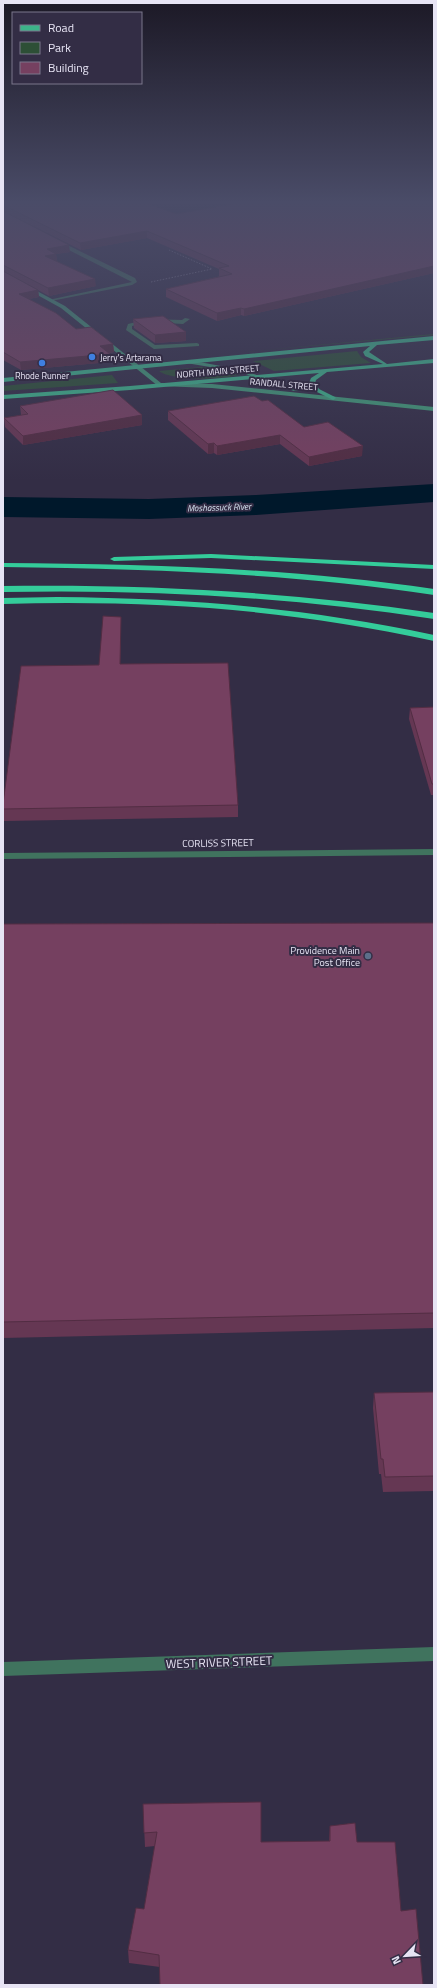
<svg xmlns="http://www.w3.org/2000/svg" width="437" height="1988" viewBox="0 0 437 1988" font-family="'Titillium Web',sans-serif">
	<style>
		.green { fill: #2d4f36 }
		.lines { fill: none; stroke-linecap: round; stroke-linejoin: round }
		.river { fill: #00182b; fill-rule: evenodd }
		.path { stroke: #7b768b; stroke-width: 1; stroke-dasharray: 1.5 1.5; stroke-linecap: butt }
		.lane { fill: #40735e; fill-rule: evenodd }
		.street { fill: #40735e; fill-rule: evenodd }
		.secondary { fill: #419776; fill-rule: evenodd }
		.primary { fill: #3db389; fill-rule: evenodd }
		.highway { fill: #34cc9a; fill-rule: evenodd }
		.wall { fill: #653753 }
		.shaded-wall { fill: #522d43 }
		.building { fill: #754060; stroke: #522d43 }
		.shop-dot { fill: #3f7fe0; stroke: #332d45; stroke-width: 1.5 }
		.service-dot { fill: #5c6f8a; stroke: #332d45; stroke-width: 1.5 }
		.labels { text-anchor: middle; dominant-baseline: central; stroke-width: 4; stroke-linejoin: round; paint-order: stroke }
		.far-poi-label { font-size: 9px; fill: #e7e4f4; stroke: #332d45; text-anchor: start }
		.far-street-label { font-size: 9px; fill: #e7e4f4; stroke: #332d45 }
		.far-water-label { font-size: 9px; font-style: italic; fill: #d7e5f2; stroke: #332d45 }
		.street-label { font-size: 10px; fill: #e7e4f4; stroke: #332d45 }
		.poi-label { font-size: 10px; fill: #e7e4f4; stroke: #332d45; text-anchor: end }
		.near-street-label { font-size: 12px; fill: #e7e4f4; stroke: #332d45 }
	</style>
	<rect width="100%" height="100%" fill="#332d45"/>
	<g class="green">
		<path d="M434 334V335L244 352Z"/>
		<path d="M357 351 361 357 371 363 274 371 253 361Z"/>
		<path d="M202 367 240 374C226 380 171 381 159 371Z"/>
		<path d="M112 375 118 383 3 391V386Z"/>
	</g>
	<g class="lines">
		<path class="river" d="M434 484V502L256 515 149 519 3 517V497L149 499 256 495Z"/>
		<path class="path" d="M151 282 212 269 169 250"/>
		<path class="lane" d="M185 318 190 319 183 324 149 322 132 326V329L155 345 197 343 199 344V346L154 349 126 330 128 324 149 319 182 320Z"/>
		<g class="street">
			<path d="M55 241H59L135 278 137 282 132 285 51 301 53 299 132 282 55 243Z"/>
			<path d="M434 849V855L3 859V853Z"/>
			<path d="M434 1647V1661L3 1676V1662Z"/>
		</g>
		<g class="secondary">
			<path d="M3 273 65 306 161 383 212 384 434 407V411L212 388 158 386 61 308 3 276Z"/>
			<path d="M188 360 243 370 299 390 294 391 240 372 186 363 185 362Z"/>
		</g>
		<path class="primary" d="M434 336V340L377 345 369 352 387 364 434 359V363L327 372 316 380 315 383 319 389 335 397 336 398 333 400 315 391 309 383 311 378 319 373 130 390 3 399V395L130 386 383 364 365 356 363 352 370 346 3 382V378Z"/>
		<g class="highway">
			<path d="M211 554 434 565V569L211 558 114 561 110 559 114 557Z"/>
			<path d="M3 563C148 564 291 568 434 589V595C291 573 148 569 3 567Z"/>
			<path d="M3 586C148 584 291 592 434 613V619C291 597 148 589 3 592Z"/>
			<path d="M57 597C187 598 307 608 434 635V641C288 609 152 600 3 604V598Z"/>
		</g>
	</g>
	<g class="wall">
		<path d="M3 203 176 214 434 203V273L244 316 241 315 217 321 166 297V289L221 276H219V269L147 238 81 250 29 224 70 252 56 254 57 261H56L96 286 49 296 38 290 39 297 29 299 76 329 113 344 114 352 109 353 110 362 21 370 3 360Z"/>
		<path d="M133 319 186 341 155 343 134 328Z"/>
		<path d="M262 401 304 427 362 456 309 466 280 444 217 455 214 453 208 454 168 420V411Z"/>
		<path d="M20 406 142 415V425L23 445 5 427 4 418 21 415Z"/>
		<path d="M121 617V628L120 664 238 805V817L4 821 3 804 99 665Z"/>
		<path d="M434 707V795H431L409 719 410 708Z"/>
		<path d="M434 923V1328L3 1338V924Z"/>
		<path d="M434 1392V1491L383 1492 381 1474H379L373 1408 374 1393Z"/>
		<path d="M143 1804 261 1842 329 1841 330 1826 355 1823 160 1967 129 1963 128 1950 144 1909 155 1846 145 1847Z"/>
	</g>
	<g class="shaded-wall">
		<path d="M147 231V238L81 250 80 243Z"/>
		<path d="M69 245 70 252 56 254 57 261 45 263V256L47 249Z"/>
		<path d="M434 266V273L244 316V309Z"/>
		<path d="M95 279 96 286 49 296 48 288Z"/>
		<path d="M38 290 39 297 19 301V294Z"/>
		<path d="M241 308V315L217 321V313Z"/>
		<path d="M186 332V341L155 343V335Z"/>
		<path d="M113 344 114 352 101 354 100 346Z"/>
		<path d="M110 354V362L21 370 20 362Z"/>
		<path d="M142 415V425L23 445V436Z"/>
		<path d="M280 435V444L217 455V446Z"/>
		<path d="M214 443V453L208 454V444Z"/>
		<path d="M363 446 362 456 309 466V457Z"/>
		<path d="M121 617V628L120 676V664Z"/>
	</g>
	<g class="building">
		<path d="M3 203H147L176 214 237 203H434V266L244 309 241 308 217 313 166 289 232 274 219 268 229 266 147 231 80 243 3 205Z"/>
		<path d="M3 211 69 245 47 249 56 254 45 256 95 279 48 288 3 265Z"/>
		<path d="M3 271 38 290 19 294 56 313 76 329 91 327 113 344 100 346 110 354 20 362 3 352Z"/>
		<path d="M163 316 186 332 155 335 133 319Z"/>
		<path d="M113 390 142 415 23 436 4 418 28 414 20 406Z"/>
		<path d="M254 396 262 401 268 400 304 427 328 422 363 446 309 457 280 435 217 446 214 443 208 444 168 411Z"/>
		<path d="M103 616 121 617 120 664 228 663 238 805 3 809V804L21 666 99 665Z"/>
		<path d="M434 707V784H432L410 708Z"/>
		<path d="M434 923V1313L3 1322V924Z"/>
		<path d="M434 1392V1476L385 1477 383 1459H381L374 1393Z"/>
		<path d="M261 1802V1842L330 1841V1826L355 1823 357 1842H395L401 1911 416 1909 423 1985H160L159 1955 128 1950 136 1908 144 1909 157 1832 144 1833 143 1804Z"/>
	</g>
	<linearGradient id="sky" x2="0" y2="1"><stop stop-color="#1c1926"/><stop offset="0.42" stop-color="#4a4c68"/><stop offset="1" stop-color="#4a4c68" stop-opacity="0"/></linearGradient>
	<rect width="437" height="481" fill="url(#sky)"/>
	<g class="shop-dot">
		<circle cx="92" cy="357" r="4"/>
		<circle cx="42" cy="363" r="4"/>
	</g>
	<circle class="service-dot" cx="368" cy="956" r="4"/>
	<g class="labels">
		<g class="far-poi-label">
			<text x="100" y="357">Jerry's Artarama</text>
			<text x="42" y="375" text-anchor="middle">Rhode Runner</text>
		</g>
		<g class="far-street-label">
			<text transform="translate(218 371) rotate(-5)">NORTH MAIN STREET</text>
			<text transform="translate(284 384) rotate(5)">RANDALL STREET</text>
		</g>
		<g class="far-water-label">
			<text transform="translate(219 507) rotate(-2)">Moshassuck River</text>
		</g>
		<g class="street-label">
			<text transform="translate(218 843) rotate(-1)">CORLISS STREET</text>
		</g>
		<g class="poi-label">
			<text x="360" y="950">Providence Main<tspan x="360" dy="12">Post Office</tspan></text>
		</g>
		<g class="near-street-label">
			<text transform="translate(219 1662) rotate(-2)">WEST RIVER STREET</text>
		</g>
	</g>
	<rect width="437" height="1988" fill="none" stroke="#e7e4f4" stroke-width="8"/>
	<rect x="12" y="12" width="130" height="72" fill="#332d45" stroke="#7b768b"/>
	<rect x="20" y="25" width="20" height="6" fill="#3db389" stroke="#7b768b"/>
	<text x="48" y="32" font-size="12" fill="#e7e4f4">Road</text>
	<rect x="20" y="42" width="20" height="12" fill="#2d4f36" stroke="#7b768b"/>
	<text x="48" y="52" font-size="12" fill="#e7e4f4">Park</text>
	<rect x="20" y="62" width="20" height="12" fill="#754060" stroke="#7b768b"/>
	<text x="48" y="72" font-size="12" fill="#e7e4f4">Building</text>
	<g transform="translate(405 1956) rotate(245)" stroke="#332d45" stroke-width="3" paint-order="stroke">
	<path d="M0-3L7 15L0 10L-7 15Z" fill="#e7e4f4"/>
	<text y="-6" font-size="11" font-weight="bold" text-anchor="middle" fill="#e7e4f4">N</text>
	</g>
</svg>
